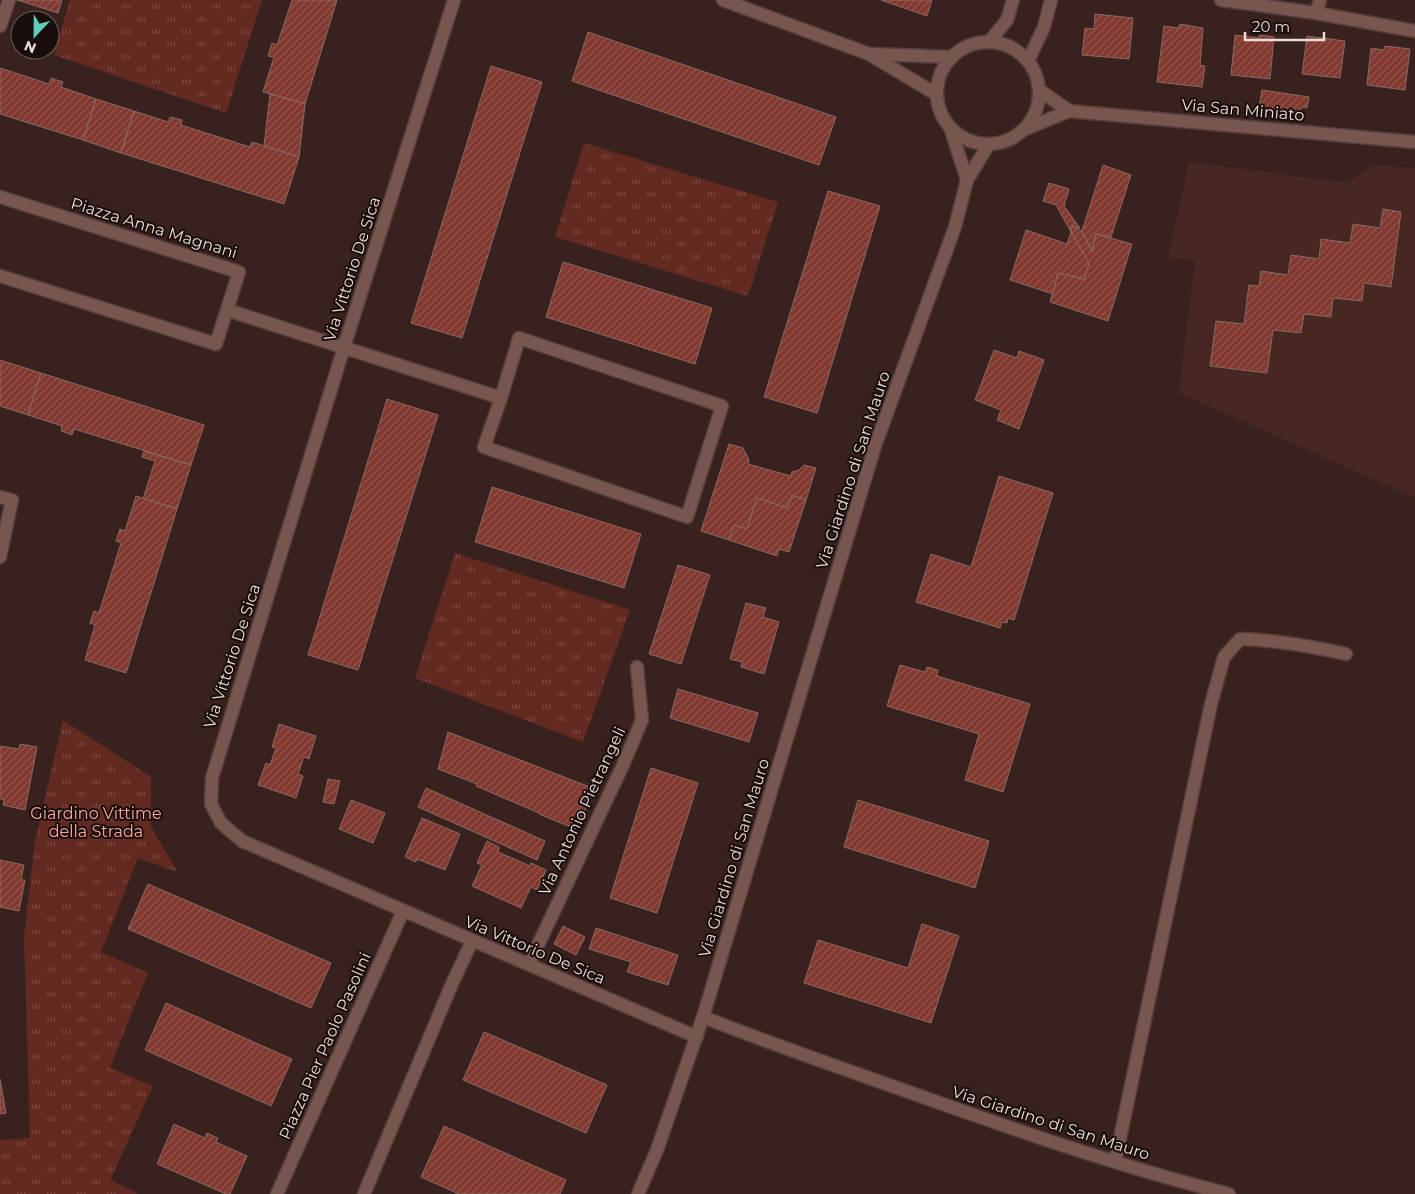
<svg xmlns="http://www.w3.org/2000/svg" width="1415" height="1194" viewBox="0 0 1415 1194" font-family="Montserrat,sans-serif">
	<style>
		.built { fill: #462722 }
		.park { fill: url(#park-tufts) }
		.building { fill: url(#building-hatch); stroke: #876a65 }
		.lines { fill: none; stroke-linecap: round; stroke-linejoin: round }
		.minor-casing { stroke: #563f3b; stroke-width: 15 }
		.minor { stroke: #775650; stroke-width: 12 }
		.labels { text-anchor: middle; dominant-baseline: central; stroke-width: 4; stroke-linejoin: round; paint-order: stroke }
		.street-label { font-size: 16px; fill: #ecdbd8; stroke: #180e0c }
		.park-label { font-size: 16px; fill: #fea899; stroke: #180e0c }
	</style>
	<defs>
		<pattern id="park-tufts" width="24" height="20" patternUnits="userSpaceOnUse" patternTransform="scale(1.25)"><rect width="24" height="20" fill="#632a22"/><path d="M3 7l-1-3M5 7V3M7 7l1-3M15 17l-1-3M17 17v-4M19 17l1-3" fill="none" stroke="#7a4841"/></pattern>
		<pattern id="building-hatch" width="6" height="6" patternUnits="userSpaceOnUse" patternTransform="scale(1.25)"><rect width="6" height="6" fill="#81392f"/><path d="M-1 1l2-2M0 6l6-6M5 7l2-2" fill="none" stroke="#93554c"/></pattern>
	</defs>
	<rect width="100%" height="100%" fill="#39211d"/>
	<path class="built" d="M1189 162 1348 183 1371 165 1415 168V498L1179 393 1195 260 1168 257Z"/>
	<g class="park">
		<path d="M70 0H262L226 113 54 55Z"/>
		<path d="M584 143 778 202 748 296 555 237Z"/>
		<path d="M455 553 630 610 583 742 415 678Z"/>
		<path d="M63 720 151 777V828L178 872 138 858 101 952 148 973 110 1068 153 1086 110 1180 137 1193 136 1194H0V1140L30 1138 24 936 35 841Z"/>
	</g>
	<g class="building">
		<path d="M17 0H62L58 13Z"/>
		<path d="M292 0H337L305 104 263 92 274 57 268 56 272 43 277 45Z"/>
		<path d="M881 0H932L927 16Z"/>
		<path d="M1095 14 1133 18 1129 59 1082 55 1085 28 1094 29Z"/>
		<path d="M1180 24 1203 28 1200 65 1205 66 1202 87 1157 82 1164 26 1179 28Z"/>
		<path d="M588 32 836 117 819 165 572 81Z"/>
		<path d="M1235 35 1259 38 1260 35 1274 37 1270 79 1231 75Z"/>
		<path d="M1307 36 1345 41 1340 78 1302 74Z"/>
		<path d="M1385 46 1410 49 1405 90 1367 85 1371 48 1384 50Z"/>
		<path d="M491 66 542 82 462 338 411 323Z"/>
		<path d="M0 68 49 84 51 78 63 82 61 87 96 99 83 140 0 114Z"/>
		<path d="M1262 90 1309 97 1307 108 1301 107V113L1259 108Z"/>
		<path d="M270 94 305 104 299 157 264 146Z"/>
		<path d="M96 99 134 111 121 153 83 140Z"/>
		<path d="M134 111 168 122 170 117 182 120 181 125 250 147 252 142 299 157 284 204 121 153Z"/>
		<path d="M1103 165 1131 175 1111 237 1096 234 1092 252 1082 231Z"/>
		<path d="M1049 183 1069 189 1064 206 1080 228 1072 226 1071 232 1056 205 1043 201Z"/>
		<path d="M828 191 880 206 817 413 764 397Z"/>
		<path d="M1383 209 1401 212 1391 287 1364 283 1362 301 1333 298 1331 317 1304 314 1301 333 1273 330 1267 373 1210 366 1216 321 1244 324 1249 285 1259 286 1261 271 1288 275 1291 255 1319 259 1321 239 1350 243 1353 224 1380 228Z"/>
		<path d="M1072 226 1082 231 1092 252 1096 234 1132 244 1108 321 1050 302 1058 273 1084 279 1089 263 1071 232Z"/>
		<path d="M1026 230 1067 244 1071 232 1089 263 1084 279 1058 273 1053 294 1010 280Z"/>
		<path d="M563 262 712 308 695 364 546 317Z"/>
		<path d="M994 350 1017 358 1019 351 1044 360 1019 429 997 420 1001 410 975 400Z"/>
		<path d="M0 360 41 373 28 415 0 406Z"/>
		<path d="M41 373 204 425 191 465 74 429 72 435 61 431 62 426 28 415Z"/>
		<path d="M387 399 438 415 358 670 308 655Z"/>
		<path d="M729 444 743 448 749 460 748 464 791 476 792 472 799 470 804 465 816 468 806 500 792 495 787 508 757 498 747 529 734 525 729 540 701 531Z"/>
		<path d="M144 451 191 465 177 509 143 499 155 461 142 457Z"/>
		<path d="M999 476 1053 493 1014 620 1008 618 1007 623 1002 622 1000 628 916 602 931 554 971 567Z"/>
		<path d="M492 487 641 534 624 588 475 542Z"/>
		<path d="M792 495 806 500 789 552 779 549 777 556 729 540 734 525 747 529 757 498 787 508Z"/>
		<path d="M136 496 177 509 126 673 85 660 95 625 90 623 94 611 99 613 121 543 116 541 120 529 125 531Z"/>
		<path d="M678 565 710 575 681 664 649 654Z"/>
		<path d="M746 603 766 608 763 617 779 622 764 674 741 667 742 662 730 659Z"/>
		<path d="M900 665 925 672 927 667 938 670 937 676 1030 704 1003 792 965 780 979 734 887 706Z"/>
		<path d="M678 689 758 713 749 742 670 718Z"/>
		<path d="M279 724 316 736 309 759 304 757 298 774 303 776 296 798 258 785 266 763 270 765 276 748 272 747Z"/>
		<path d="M448 732 595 789 576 829 541 815V814L476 786 477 784 438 769Z"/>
		<path d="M20 744 37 747 25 810 3 805 4 799H0V746L19 749Z"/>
		<path d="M651 768 698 783 657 913 610 898Z"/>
		<path d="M328 779 340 781 334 804 323 802Z"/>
		<path d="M426 788 545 841 537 860 418 807Z"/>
		<path d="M351 800 385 813 373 843 339 829Z"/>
		<path d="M858 800 989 841 975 888 844 847Z"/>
		<path d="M422 818 460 834 445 870 417 859 416 862 405 857Z"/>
		<path d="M487 841 499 847 498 852 530 866 531 863 546 870 537 890 531 887 521 908 472 886 482 865 477 863Z"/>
		<path d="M0 860 24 865 21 880H25L19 911 0 907Z"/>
		<path d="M148 884 331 963 311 1008 128 929Z"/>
		<path d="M922 924 959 936 931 1023 804 983 818 940 908 968Z"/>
		<path d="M563 926 585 937 576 955 554 944Z"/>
		<path d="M596 928 678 955 668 985 627 972 631 962 589 949Z"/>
		<path d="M166 1003 292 1059 271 1106 145 1050Z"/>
		<path d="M484 1032 607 1085 586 1133 463 1080Z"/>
		<path d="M0 1079 6 1113 0 1114Z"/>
		<path d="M174 1124 205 1138 207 1133 218 1138 216 1142 247 1156 230 1194H226L157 1164Z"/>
		<path d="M444 1126 566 1180 560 1194H459L421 1177Z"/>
	</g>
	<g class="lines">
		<g class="minor-casing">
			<g id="minor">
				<path d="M454 0 344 347 212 778 211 804 221 823 242 841 697 1037"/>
				<path d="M723 0 869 54 936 94"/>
				<path d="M1221 0 1316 13 1415 31"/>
				<path d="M1316 13 1320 0"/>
				<path d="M0 26 9 0"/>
				<path d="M989 42 1007 20 1013 0"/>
				<circle cx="988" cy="93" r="51"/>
				<path d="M871 54 951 57"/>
				<path d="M1028 61 1044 27 1051 0"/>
				<path d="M1039 90 1069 111"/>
				<path d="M950 127 967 180"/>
				<path d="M1023 130 1069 111 1415 142"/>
				<path d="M0 197 239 272 216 344 0 276"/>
				<path d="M227 310 501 398 519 338 722 406 687 517 484 447 501 398"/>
				<path d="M0 497 12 500 0 557"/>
				<path d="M529 964 623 765 642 720 637 667"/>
				<path d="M703 1017C776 1046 850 1071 923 1097 1024 1133 1125 1168 1229 1194"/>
				<path d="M1115 1162 1211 704 1224 657 1240 639C1277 640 1310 646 1346 654"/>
				<path d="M277 1194 403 911"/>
				<path d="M364 1194 451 986 472 941"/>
				<path d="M638 1194 657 1150 703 1017 875 446 955 227 967 180 989 144"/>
			</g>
		</g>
		<use href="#minor" class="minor"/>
	</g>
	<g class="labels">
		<g class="street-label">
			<text transform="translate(1243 110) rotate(5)">Via San Miniato</text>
			<text transform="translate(154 228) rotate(17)">Piazza Anna Magnani</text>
			<text transform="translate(352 269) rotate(-72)">Via Vittorio De Sica</text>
			<text transform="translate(853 470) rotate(-72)">Via Giardino di San Mauro</text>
			<text transform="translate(232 656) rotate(-72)">Via Vittorio De Sica</text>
			<text transform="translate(582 811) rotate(-65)">Via Antonio Pietrangeli</text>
			<text transform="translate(734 858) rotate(-73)">Via Giardino di San Mauro</text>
			<text transform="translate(535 950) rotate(23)">Via Vittorio De Sica</text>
			<text transform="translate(325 1046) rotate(-66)">Piazza Pier Paolo Pasolini</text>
			<text transform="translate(1051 1123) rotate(18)">Via Giardino di San Mauro</text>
		</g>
		<g class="park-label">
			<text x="96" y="813">Giardino Vittime<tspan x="96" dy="18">della Strada</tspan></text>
		</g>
	</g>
	<g transform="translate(35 35) rotate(202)"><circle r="24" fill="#180e0c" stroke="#6d605e"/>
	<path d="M0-4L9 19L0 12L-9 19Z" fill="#5cceba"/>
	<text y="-8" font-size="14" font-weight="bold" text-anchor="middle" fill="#ecdbd8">N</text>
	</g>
	<path d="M1245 32v8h79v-8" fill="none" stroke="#ecdbd8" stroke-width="2.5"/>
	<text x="1252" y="32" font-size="15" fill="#ecdbd8" stroke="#180e0c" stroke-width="4" paint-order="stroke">20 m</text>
</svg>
